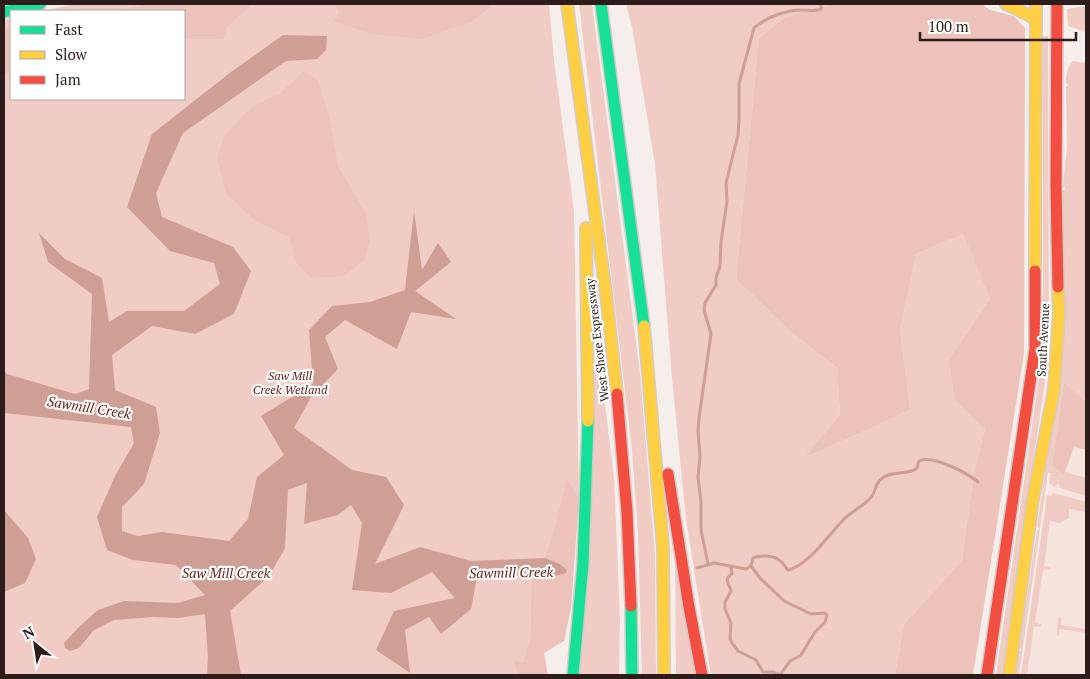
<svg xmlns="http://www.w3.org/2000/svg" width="1090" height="679" viewBox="0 0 1090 679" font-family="'PT Serif',serif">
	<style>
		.built { fill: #f8e4df }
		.green { fill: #f0ccc4 }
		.forest { fill: #ecc2ba }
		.water { fill: #cf9e94 }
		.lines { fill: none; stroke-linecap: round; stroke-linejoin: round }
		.stream { stroke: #cf9e94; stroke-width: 3 }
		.fast-casing { stroke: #d6cac7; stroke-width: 14 }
		.slow-casing { stroke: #d6cac7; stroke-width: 14 }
		.jam-casing { stroke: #d6cac7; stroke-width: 14 }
		.fast { stroke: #16e098; stroke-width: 11 }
		.slow { stroke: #ffcf43; stroke-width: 11 }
		.jam { stroke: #f24e42; stroke-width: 11 }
		.labels { text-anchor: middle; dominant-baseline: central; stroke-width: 4.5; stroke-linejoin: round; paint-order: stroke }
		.street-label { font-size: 12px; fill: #2c1d1a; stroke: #fff }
		.park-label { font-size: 12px; font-style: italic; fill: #6b1910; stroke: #fff }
		.water-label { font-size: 14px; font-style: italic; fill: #732118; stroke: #fff }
	</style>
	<rect width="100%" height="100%" fill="#f6eeeb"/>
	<path class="built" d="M1086 79V675H1021L1054 452Z"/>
	<g class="green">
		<path d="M74 4H549L554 60 574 211 579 498 575 492 531 613 530 639 526 653 532 675H4V20L11 19V99H184V11H43Z"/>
		<path d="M579 4H592L640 373 655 555 656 675H642L638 533 632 450Z"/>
		<path d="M626 4H832L784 18 759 38 736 279 789 330 837 368 840 415 806 455 816 453 910 410 900 330 916 254 963 234 990 299 949 359 954 399 985 430 974 472 962 561 904 624 895 675H711L686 519 672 378 655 164 632 27Z"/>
		<path d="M1078 7H1086V32L1068 26 1067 9Z"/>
		<path d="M1043 36H1048L1049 355 1002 675H996L1043 350Z"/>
		<path d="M1073 61 1086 63V401L1064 385 1052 465 1064 475 1066 472 1086 478V496L1060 488 1059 483 1054 487 1049 482 1051 473H1048L1019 675H1015L1018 651H1021V648H1019L1037 530H1039V528L1037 527 1055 405 1063 190H1065V187H1063L1067 146 1066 86 1068 85 1066 83C1066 74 1067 67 1073 61Z"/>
		<path d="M597 340 614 478 620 619 619 675H578Z"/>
		<path d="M1053 493 1086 502V512L1069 509V518L1060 523 1050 521 1044 566 1049 567 1051 569 1043 570 1035 622 1042 625 1040 627 1034 626 1027 675H1021L1047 495 1051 496Z"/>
		<path d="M675 565 698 675H676Z"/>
		<path d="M1060 617 1061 619V625L1086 629V633L1060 629 1059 635 1057 636 1058 619Z"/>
	</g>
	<g class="forest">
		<path d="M145 4H253L227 27 223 39H184V11H76L83 10H124Z"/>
		<path d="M335 4H494L470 22 421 39 372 34 334 21 339 13Z"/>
		<path d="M832 4H982L990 10 1014 16 1025 28 1024 353 973 675H895L904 624 962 561 974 472 985 430 954 399 949 359 990 299 963 234 916 254 900 330 910 410 816 453 805 456 840 415 837 368 789 330 736 279 759 38 784 18Z"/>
		<path d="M11 28V72L4 75V29Z"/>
		<path d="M305 71 318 81 329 117 338 166 366 214 370 241 364 260 344 276 312 278 297 264 289 237 255 220 226 194 217 158 225 135 252 107 279 94Z"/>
		<path d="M1064 384 1086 401V450L1074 447 1064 475 1052 465Z"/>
		<path d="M567 480 579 498 571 608 564 641 544 653 548 675H518L514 661 523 663 530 639 532 575 551 577 567 570 560 564 545 558 552 538Z"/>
	</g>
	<g class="water">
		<path d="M283 35 327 36 326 50 317 59 286 61 183 133 156 193 162 217 233 247 251 271 234 314 195 334 152 326 112 355 115 390 156 407 160 433 144 484 122 507V531L138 536 162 532 229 541 248 519 257 477 284 455 261 416 313 384 309 330 332 306 370 302 405 290 414 211 422 270 438 243 451 262 415 291 456 319 411 312 397 349 345 320 325 337 338 369 311 397 294 428 352 470 386 477 404 505 375 564 420 547 471 561 545 558 560 564 567 570 566 573 551 577 532 575 477 577 471 609 441 634 429 617 405 630 410 673 376 650 394 611 455 598 432 572 391 593 352 590 362 523 351 505 338 515 304 524 307 483 288 490 285 548 269 576 230 611 241 675H207L208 657 205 614 178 618 153 617 114 620 94 630 79 648 70 651 65 648 64 643 79 627 98 610 124 601 178 603 205 595 176 565 133 560 107 550 97 517 115 476 134 443 131 427 4 413V371L7 374 75 394 89 389 92 294 48 262 39 233 65 259 102 278 109 322 127 311H184L220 284 214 263 170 251 127 207 152 134 231 72Z"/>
		<path d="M4 510 28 538 36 559 25 583 4 592V551L5 549 4 547Z"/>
	</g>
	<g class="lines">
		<g class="stream">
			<path d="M708 564 701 530V502L698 477 700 457 698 431 699 418 711 334 704 310 705 303 716 285V278L720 266 721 242 727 201 726 183 738 135 739 120V84L754 28C766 17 788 9 804 10 811 10 814 12 821 9V4"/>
			<path d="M751 566 760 578 784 601 811 614 825 613 827 615 825 622 815 632 801 655 790 661 780 675"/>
			<path d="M731 567 732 574C723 579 729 583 731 591L725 602V609L731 623 730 639 732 643 738 651 756 660 763 672H773L780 675"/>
			<path d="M697 568 714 563 746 569 751 566 753 558C759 555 773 555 779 560 783 562 785 567 788 570 809 565 830 533 845 518 853 511 865 505 872 496 876 491 875 484 881 479 891 470 907 476 917 468L919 461C932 454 967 473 978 482"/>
		</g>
		<g class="fast-casing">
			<g id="fast">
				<path d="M601 4 644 326"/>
				<path d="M4 12 40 4"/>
				<path d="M631 606 632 675"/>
				<path d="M573 675 583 564 588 421"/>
			</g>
		</g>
		<g class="slow-casing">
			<g id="slow">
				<path d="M567 4 606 294 617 394"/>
				<path d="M1006 4 1036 19"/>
				<path d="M586 228 588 421"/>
				<path d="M1035 271 1036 4"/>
				<path d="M644 326 663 548 664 675"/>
				<path d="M1009 675 1033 499 1054 389 1059 312 1058 287"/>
			</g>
		</g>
		<g class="jam-casing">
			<g id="jam">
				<path d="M1057 4 1056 186 1058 287"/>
				<path d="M617 394 627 512 631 606"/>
				<path d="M668 474 689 607 702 675"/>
				<path d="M987 675 1035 349V271"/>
			</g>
		</g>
		<use href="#fast" class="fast"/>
		<use href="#slow" class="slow"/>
		<use href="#jam" class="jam"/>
	</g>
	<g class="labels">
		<g class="street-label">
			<text transform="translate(597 340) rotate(-97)">West Shore Expressway</text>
			<text transform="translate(1043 340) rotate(-87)">South Avenue</text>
		</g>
		<g class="park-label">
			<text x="290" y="375">Saw Mill<tspan x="290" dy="14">Creek Wetland</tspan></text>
		</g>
		<g class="water-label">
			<text transform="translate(89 407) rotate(9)">Sawmill Creek</text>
			<text x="226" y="572">Saw Mill Creek</text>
			<text transform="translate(511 572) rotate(-1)">Sawmill Creek</text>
		</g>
	</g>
	<rect width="1090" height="679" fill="none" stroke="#2c1d1a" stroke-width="10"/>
	<rect x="10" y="10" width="175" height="90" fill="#ffffff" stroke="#aba5a3"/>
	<rect x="20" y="26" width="25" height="8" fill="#16e098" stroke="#aba5a3"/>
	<text x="55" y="35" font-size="15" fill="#2c1d1a">Fast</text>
	<rect x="20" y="51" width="25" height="8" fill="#ffcf43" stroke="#aba5a3"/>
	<text x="55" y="60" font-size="15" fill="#2c1d1a">Slow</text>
	<rect x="20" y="76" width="25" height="8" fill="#f24e42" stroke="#aba5a3"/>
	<text x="55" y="85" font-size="15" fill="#2c1d1a">Jam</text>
	<g transform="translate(35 644) rotate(330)" stroke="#ffffff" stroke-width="4" paint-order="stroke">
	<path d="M0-4L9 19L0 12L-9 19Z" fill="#2c1d1a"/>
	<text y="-8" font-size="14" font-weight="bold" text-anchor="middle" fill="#2c1d1a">N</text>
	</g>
	<path d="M920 32v8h156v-8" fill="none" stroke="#2c1d1a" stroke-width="2.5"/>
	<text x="928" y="32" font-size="15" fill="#2c1d1a" stroke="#ffffff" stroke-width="4" paint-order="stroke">100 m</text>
</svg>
